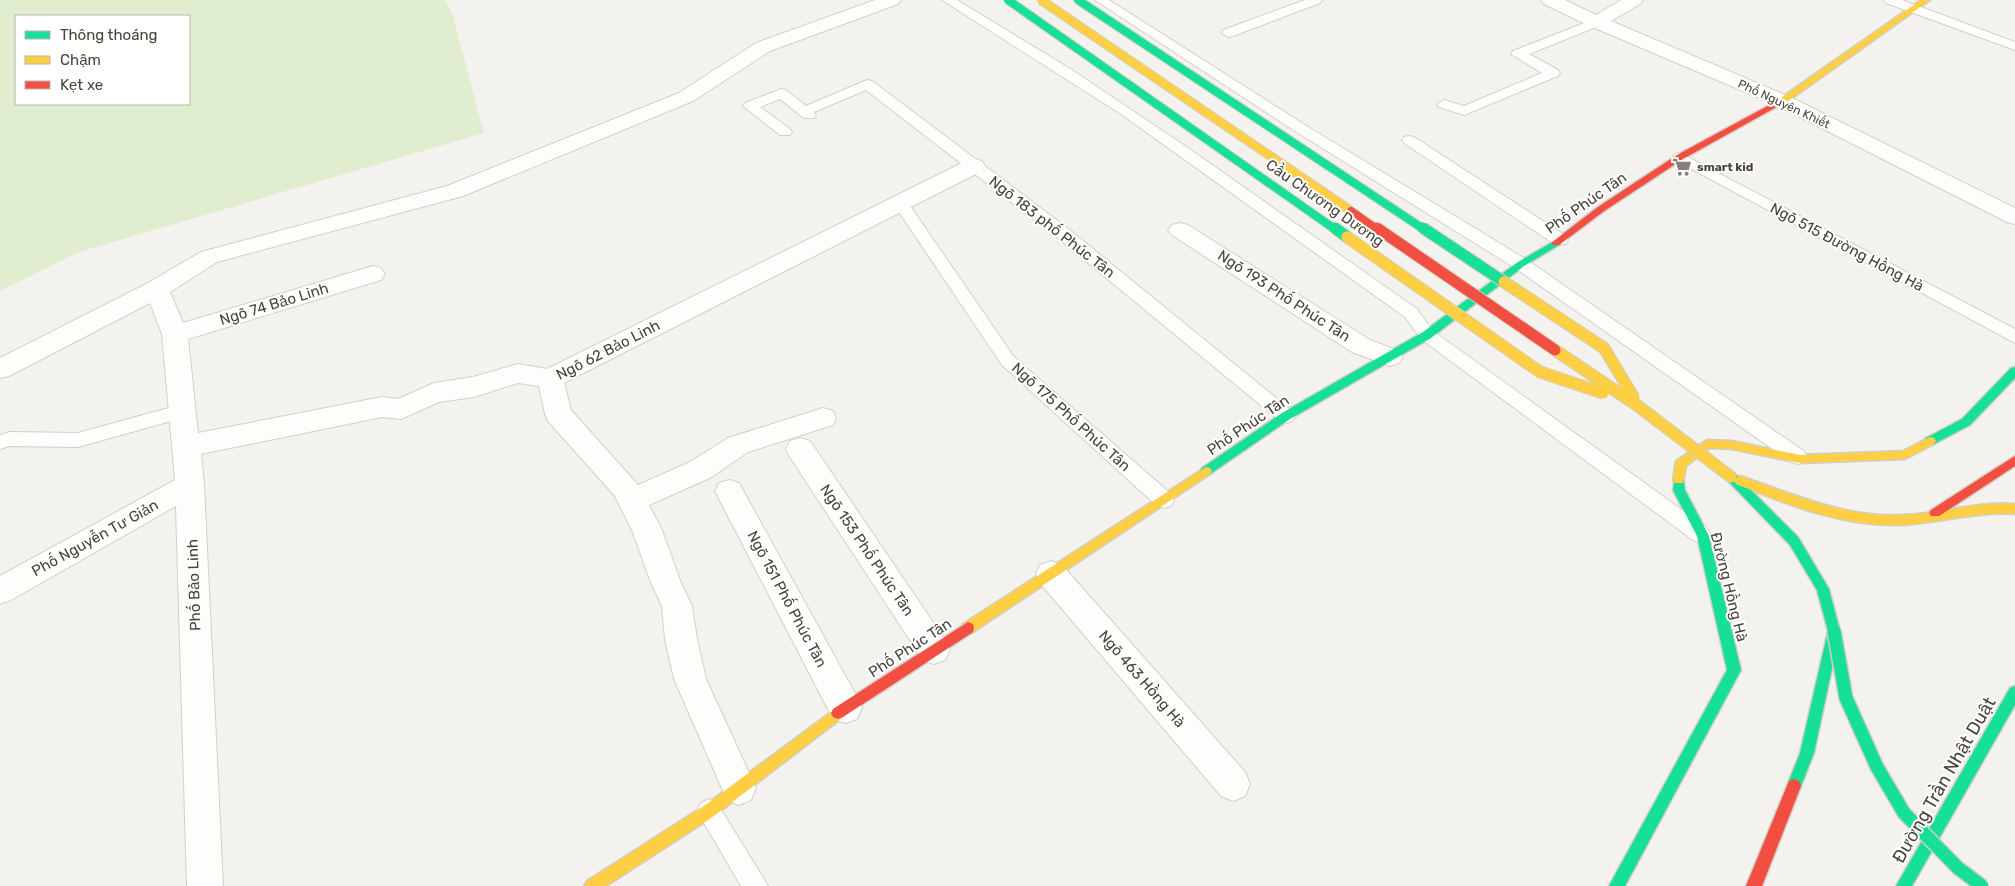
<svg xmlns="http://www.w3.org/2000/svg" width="2015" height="886" viewBox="0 0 2015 886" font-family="Rubik,sans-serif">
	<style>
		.green { fill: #e0eecf; fill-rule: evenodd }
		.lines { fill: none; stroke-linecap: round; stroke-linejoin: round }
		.lane-casing { stroke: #d1d0cb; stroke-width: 2 }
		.street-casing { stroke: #d1d0cb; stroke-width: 2 }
		.fast-casing { stroke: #d2cfc5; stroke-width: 3 }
		.slow-casing { stroke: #d2cfc5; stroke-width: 3 }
		.jam-casing { stroke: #d2cfc5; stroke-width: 3 }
		.lane { fill: #fdfdfc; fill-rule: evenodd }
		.street { fill: #fdfdfc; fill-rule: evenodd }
		.fast { fill: #16e098; fill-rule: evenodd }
		.slow { fill: #ffcf43; fill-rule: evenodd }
		.jam { fill: #f24e42; fill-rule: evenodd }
		.fast-bridge-far2-casing { stroke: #d5cebb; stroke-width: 10; stroke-linecap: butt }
		.fast-bridge-far1-casing { stroke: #d5cebb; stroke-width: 13; stroke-linecap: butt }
		.fast-bridge-casing { stroke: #d5cebb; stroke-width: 16; stroke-linecap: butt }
		.slow-bridge-far1-casing { stroke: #d5cebb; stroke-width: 10; stroke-linecap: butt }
		.slow-bridge-casing { stroke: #d5cebb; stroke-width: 13; stroke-linecap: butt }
		.jam-bridge-far1-casing { stroke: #d5cebb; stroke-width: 10; stroke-linecap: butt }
		.jam-bridge-casing { stroke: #d5cebb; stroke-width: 13; stroke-linecap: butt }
		.fast-bridge-far2 { stroke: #16e098; stroke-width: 8 }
		.fast-bridge-far1 { stroke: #16e098; stroke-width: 11 }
		.fast-bridge { stroke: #16e098; stroke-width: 13 }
		.slow-bridge-far1 { stroke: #ffcf43; stroke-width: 8 }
		.slow-bridge { stroke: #ffcf43; stroke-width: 11 }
		.jam-bridge-far1 { stroke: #f24e42; stroke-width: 8 }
		.jam-bridge { stroke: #f24e42; stroke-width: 11 }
		.labels { text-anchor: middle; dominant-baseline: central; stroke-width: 4; stroke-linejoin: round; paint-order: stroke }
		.far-street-label { font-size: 12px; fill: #4a4439; stroke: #fff }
		.far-poi-label { font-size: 12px; font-weight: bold; fill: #4a4439; stroke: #fff; text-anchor: start }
		.street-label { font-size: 15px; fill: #4a4439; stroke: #fff }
		.near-street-label { font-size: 18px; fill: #4a4439; stroke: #fff }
	</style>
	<rect width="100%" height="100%" fill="#f3f2ee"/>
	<path class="green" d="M0 0H445L452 13 484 133 79 252 0 291ZM16 16H189V104H16Z"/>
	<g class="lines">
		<g class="lane-casing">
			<g id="lane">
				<path d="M942 0H957L1072 70 1188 148 1417 309 1433 331 1707 528 1710 534 1707 540 1700 542 1693 540 1421 339 1405 317 1121 114Z"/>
				<path d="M1095 0H1109L1305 125 1527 260 1805 452 1807 457 1805 462 1798 464 1791 462 1515 268 1295 131Z"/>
				<path d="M1305 0H1322L1320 3 1233 36 1228 37 1222 33 1223 30Z"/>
				<path d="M1884 0H1902L2015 42V50L1886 3Z"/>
				<path d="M1597 18 1601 19 1603 22 1601 25 1529 54 1558 70 1560 73 1558 76 1464 115 1439 107 1437 104 1444 100 1464 106 1542 73 1511 54 1513 51Z"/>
				<path d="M867 80 872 81 1071 231 1292 411 1295 416 1292 421 1286 423 1280 421 1059 239 866 90 814 112 816 115 814 118H804L780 99 760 107 790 129 792 132 790 135H780L743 106 745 103 781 89 786 90 806 106Z"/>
				<path d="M1409 136 1414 137 1566 236 1568 240 1566 244H1554L1404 143 1402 140 1404 137Z"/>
				<path d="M1680 153 2015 329V343L1675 160 1673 157 1675 154Z"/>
				<path d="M901 198 906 200 1014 357 1171 494 1174 500 1171 506 1164 508 1157 506 1002 365 893 203 896 200Z"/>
				<path d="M183 404 189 406 192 411 189 416 78 447 10 446 0 449V435L10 432 78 433Z"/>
				<path d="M709 799 717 803 768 886H741L697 811 701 803Z"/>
			</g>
		</g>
		<g class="street-casing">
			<g id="street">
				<path d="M875 0H901L898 4 770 51 693 101 463 196 217 262 170 292 183 323 373 266 381 268 385 274 381 280 188 339 198 433 382 397 398 399 434 383 473 377 518 364 547 369 966 161 974 159 982 161 985 166 982 171 564 383 571 410 638 485 690 462 728 438 823 408 833 411 836 418 833 425 748 452 710 478 649 505 662 530 681 583 692 606 697 639 706 679 756 788 751 800 739 805 727 800 674 679 665 639 662 606 651 583 632 530 615 496 548 421 545 414 539 386 518 383 474 397 439 402 401 419 382 417 201 454 204 485 223 886H187L176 506 11 600 0 604V576L175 480 162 334 150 303 9 376 0 378V358L148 283 201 252 447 186 679 93 756 43Z"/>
				<path d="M1541 0H1565L1596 15 1621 0H1643L1640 4 1611 21 1790 97 2015 208V224L2007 222 1776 105 1590 26 1544 4Z"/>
				<path d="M1180 223 1188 225 1370 340 1399 351 1403 357 1399 363 1390 366 1352 352 1172 235 1168 230 1172 225Z"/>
				<path d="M800 438 810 441 945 640 950 650 945 660 934 664 923 660 790 457 786 449 790 441Z"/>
				<path d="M729 480 739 483 857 697 862 708 857 719 845 723 833 719 715 491 719 483Z"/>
				<path d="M1051 561 1062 565 1245 772 1250 784 1245 796 1233 801 1221 796 1040 583 1036 574 1040 565Z"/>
			</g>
		</g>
		<g class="fast-casing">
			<g id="fast">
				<path d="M1556 240 1561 243 1559 245 1524 266 1431 338 1290 419 1210 474H1202L1200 471 1202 468 1282 413 1423 332 1518 262Z"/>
				<path d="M2015 367V378L1970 425 1934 444H1926L1924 441 1926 438 1962 419 2011 368Z"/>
				<path d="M1731 472 1735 474 1798 537 1829 589 1840 631 1814 753 1799 791 1794 793 1789 791 1787 786 1800 753 1828 631 1817 590 1790 545 1727 480 1725 477 1727 474Z"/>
				<path d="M1679 475 1683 477 1685 490 1709 536 1741 670 1625 886H1609L1727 670 1697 536 1673 490 1675 477Z"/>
				<path d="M2015 686V705L1912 886H1896L2010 688Z"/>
			</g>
		</g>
		<g class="slow-casing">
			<g id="slow">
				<path d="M1921 0H1930L1781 106H1775V102Z"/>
				<path d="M1930 437 1934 438 1936 441 1934 444 1905 459 1800 463 1732 449 1709 448 1686 466 1683 483H1675L1673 480 1676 461 1707 440 1732 441 1800 455 1903 451Z"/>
				<path d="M1206 467 1210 468 1212 471 1210 474 973 632 968 634 963 632 962 628 963 624Z"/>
				<path d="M1740 476C1794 494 1844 518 1902 515 1940 514 1976 501 2015 504V514C1976 511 1940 523 1901 525 1843 527 1789 505 1736 484L1734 481 1736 478Z"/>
				<path d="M838 707 843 709 845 713 843 717 714 816 606 886H584L587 881 704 806Z"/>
			</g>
		</g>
		<g class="jam-casing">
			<g id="jam">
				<path d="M1775 102H1778L1782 104 1683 159 1604 211 1559 245H1553L1551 243 1598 207 1677 155Z"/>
				<path d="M2015 456V466L1939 516H1931L1929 513 1931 510Z"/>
				<path d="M968 622 973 624 974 628 973 632 843 717 838 719 833 717 831 713 833 709Z"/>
				<path d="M1794 779 1799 781 1801 786 1762 886H1746L1789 781Z"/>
			</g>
		</g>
		<use href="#lane" class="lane"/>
		<use href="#street" class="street"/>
		<use href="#fast" class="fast"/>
		<use href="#slow" class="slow"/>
		<use href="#jam" class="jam"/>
		<g class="fast-bridge-far2-casing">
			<g id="fast-bridge-far2">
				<path d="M1008 0 1336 230"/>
				<path d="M1078 0 1425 230"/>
			</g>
		</g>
		<g class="fast-bridge-far1-casing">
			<g id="fast-bridge-far1">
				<path d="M1335 228 1347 237"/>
				<path d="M1423 228 1504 282"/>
			</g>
		</g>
		<g class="fast-bridge-casing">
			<path id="fast-bridge" d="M1834 631 1846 698 1877 767 1904 813 1958 868 1982 886"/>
		</g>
		<g class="slow-bridge-far1-casing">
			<path id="slow-bridge-far1" d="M1041 0 1351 211"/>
		</g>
		<g class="slow-bridge-casing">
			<g id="slow-bridge">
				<path d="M1347 237 1540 372 1603 393"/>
				<path d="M1504 282 1604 348 1634 398"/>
				<path d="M1555 350 1638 406 1731 477"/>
			</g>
		</g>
		<g class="jam-bridge-far1-casing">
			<path id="jam-bridge-far1" d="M1351 211 1378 230"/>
		</g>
		<g class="jam-bridge-casing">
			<path id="jam-bridge" d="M1377 228 1555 350"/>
		</g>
		<use href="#fast-bridge-far2" class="fast-bridge-far2"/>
		<use href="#fast-bridge-far1" class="fast-bridge-far1"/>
		<use href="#fast-bridge" class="fast-bridge"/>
		<use href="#slow-bridge-far1" class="slow-bridge-far1"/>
		<use href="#slow-bridge" class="slow-bridge"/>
		<use href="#jam-bridge-far1" class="jam-bridge-far1"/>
		<use href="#jam-bridge" class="jam-bridge"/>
	</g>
	<defs>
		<g id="supermarket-bare" transform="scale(1.5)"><path d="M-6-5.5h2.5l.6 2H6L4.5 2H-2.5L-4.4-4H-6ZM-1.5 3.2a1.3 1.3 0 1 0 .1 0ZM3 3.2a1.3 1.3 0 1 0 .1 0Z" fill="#858178" stroke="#fff" stroke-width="2.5" paint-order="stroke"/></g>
	</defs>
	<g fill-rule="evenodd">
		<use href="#supermarket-bare" x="1682" y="167"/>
	</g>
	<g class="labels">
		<g class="far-street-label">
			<text transform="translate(1784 104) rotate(25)">Phố Nguyên Khiết</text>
		</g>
		<g class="far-poi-label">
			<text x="1697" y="167">smart kid</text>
		</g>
		<g class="street-label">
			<text transform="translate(1325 203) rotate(35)">Cầu Chương Dương</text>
			<text transform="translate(1586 203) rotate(-35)">Phố Phúc Tân</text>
			<text transform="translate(1052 227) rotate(38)">Ngõ 183 phố Phúc Tân</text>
			<text transform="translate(1847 247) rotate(28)">Ngõ 515 Đường Hồng Hà</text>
			<text transform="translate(1284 296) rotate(33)">Ngõ 193 Phố Phúc Tân</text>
			<text transform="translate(274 304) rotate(-17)">Ngõ 74 Bảo Linh</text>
			<text transform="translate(608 350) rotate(-27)">Ngõ 62 Bảo Linh</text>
			<text transform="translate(1071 417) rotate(42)">Ngõ 175 Phố Phúc Tân</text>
			<text transform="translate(1248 425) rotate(-34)">Phố Phúc Tân</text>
			<text transform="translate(95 538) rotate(-29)">Phố Nguyễn Tư Giản</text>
			<text transform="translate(867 550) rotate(56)">Ngõ 153 Phố Phúc Tân</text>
			<text transform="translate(194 585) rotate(-92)">Phố Bảo Linh</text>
			<text transform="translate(1729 587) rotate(76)">Đường Hồng Hà</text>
			<text transform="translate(787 599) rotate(62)">Ngõ 151 Phố Phúc Tân</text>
			<text transform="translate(910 648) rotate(-33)">Phố Phúc Tân</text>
			<text transform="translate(1142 679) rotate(49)">Ngõ 463 Hồng Hà</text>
		</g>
		<g class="near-street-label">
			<text transform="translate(1944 780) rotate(-60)">Đường Trần Nhật Duật</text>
		</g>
	</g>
	<rect x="15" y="15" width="175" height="90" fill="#ffffff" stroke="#b7b4b0"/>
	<rect x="25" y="31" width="25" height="8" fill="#16e098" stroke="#b7b4b0"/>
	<text x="60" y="40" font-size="15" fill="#4a4439">Thông thoáng</text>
	<rect x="25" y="56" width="25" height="8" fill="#ffcf43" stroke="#b7b4b0"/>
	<text x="60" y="65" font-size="15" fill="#4a4439">Chậm</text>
	<rect x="25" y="81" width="25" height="8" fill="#f24e42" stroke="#b7b4b0"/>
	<text x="60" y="90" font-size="15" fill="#4a4439">Kẹt xe</text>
</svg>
